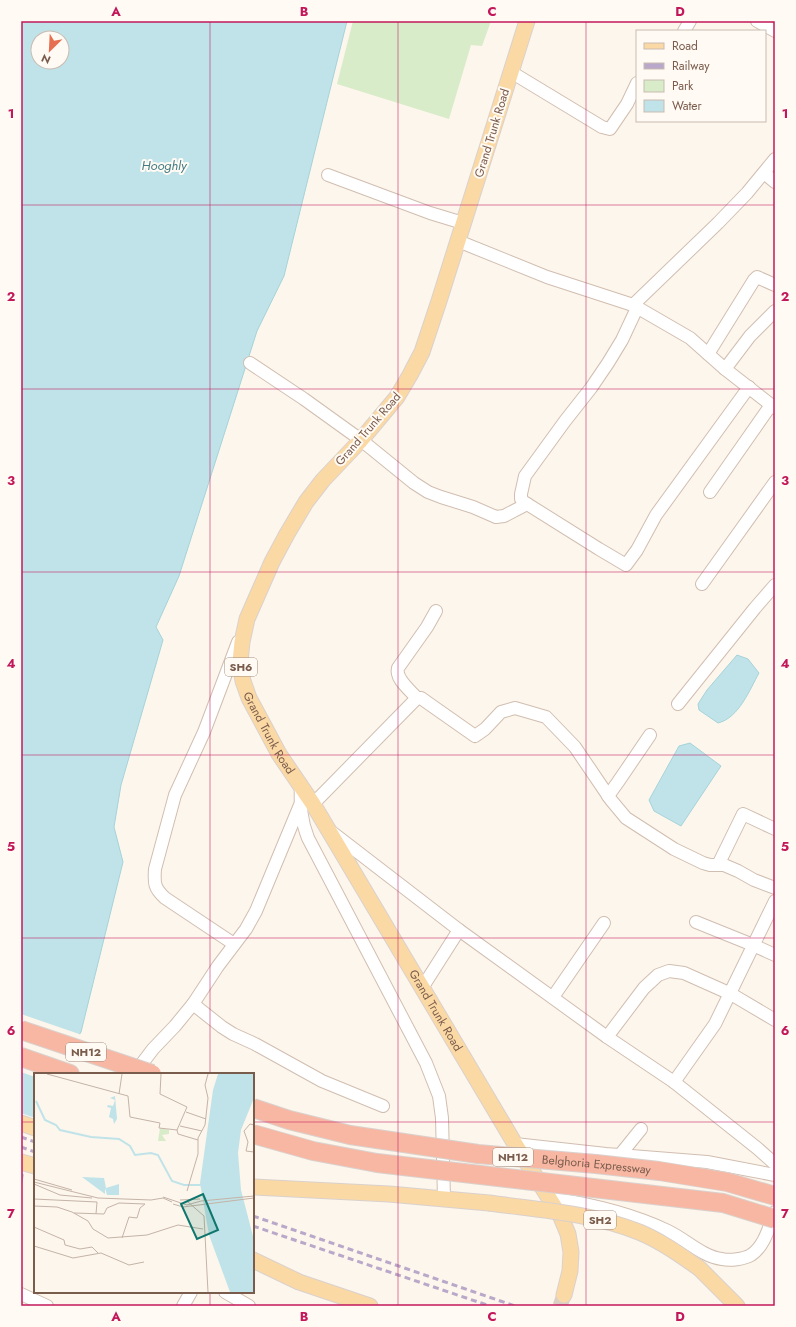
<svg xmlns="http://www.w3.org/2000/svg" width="796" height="1327" viewBox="0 0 796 1327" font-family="Jost,sans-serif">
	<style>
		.green { fill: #d8ecc9 }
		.water { fill: #bfe3e8; stroke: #a5d3da; fill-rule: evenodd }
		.pier { fill: #fdf6ec }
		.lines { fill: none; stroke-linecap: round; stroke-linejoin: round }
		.major-tunnel { stroke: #dcd0c4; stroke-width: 15; stroke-dasharray: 15 8; stroke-linecap: butt }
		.minor-casing { stroke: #d1beb0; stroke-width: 14 }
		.major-casing { stroke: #dad1cd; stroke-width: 17 }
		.highway-casing { stroke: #dad1cd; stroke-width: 20 }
		.minor { stroke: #fff; stroke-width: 12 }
		.major { stroke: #fbd9a5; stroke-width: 15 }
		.highway { stroke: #f7b7a3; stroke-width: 18 }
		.rail { stroke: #b9a8c9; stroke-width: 3; stroke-dasharray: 6 4; stroke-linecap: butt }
		.major-bridge-casing { stroke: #dad1cd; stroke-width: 17; stroke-linecap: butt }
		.highway-bridge-casing { stroke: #dad1cd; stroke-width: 20; stroke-linecap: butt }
		.major-bridge { stroke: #fbd9a5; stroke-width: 15 }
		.highway-bridge { stroke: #f7b7a3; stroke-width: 18 }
		.grid { fill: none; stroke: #c2185b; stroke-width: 1; stroke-opacity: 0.55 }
		.labels { text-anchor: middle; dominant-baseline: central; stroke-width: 4; stroke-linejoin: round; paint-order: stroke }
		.shield { fill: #fffaf3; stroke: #a28b7f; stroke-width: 1 }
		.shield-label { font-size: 11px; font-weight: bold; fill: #7a5c4d }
		.street-label { font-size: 12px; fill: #7a5c4d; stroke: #fffaf3 }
		.water-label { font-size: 13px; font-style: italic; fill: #437c86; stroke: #fffaf3 }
		.inset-river { fill: none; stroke: #bfe3e8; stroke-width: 2 }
		.inset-road { fill: none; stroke: #c5b3a7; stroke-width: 1 }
		.view { fill: #0f766e; fill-opacity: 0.15; stroke: #0f766e; stroke-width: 2 }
		.inset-edge { fill: none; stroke: #7a5c4d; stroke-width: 2 }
		.neatline { fill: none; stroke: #c2185b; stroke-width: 1.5 }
		.grid-label { font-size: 13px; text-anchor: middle; font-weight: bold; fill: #c2185b }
	</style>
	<rect width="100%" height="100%" fill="#fdf6ec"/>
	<path class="green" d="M353 21H491L482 46 471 45 449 119 337 84Z"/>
	<g class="water">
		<path d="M21 21H347L284 276 257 331 179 576 156 627 163 640 121 785 114 827 123 862 81 1032 54 1074H35V1116L21 1187ZM38 38H62V62H38Z"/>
		<path d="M737 655 748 659 759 673C750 689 739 718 718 723L699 710 698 704 707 690Z"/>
		<path d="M690 743 721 766 681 826 654 811 649 800 679 746Z"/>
	</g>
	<g class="pier">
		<path d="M21 1014 82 1035 56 1074H35V1077L21 1072Z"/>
		<path d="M21 1113 35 1118V1126L25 1175 21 1173Z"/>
	</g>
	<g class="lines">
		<path class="major-tunnel" d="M560 1306 564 1295"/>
		<g class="minor-casing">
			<g id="minor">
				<path d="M757 21 775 31"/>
				<path d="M684 31 690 21"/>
				<path d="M511 72 602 127 610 129 627 104 637 83"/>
				<path d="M764 173 775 182"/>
				<path d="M328 175 430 213 463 223"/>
				<path d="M458 241 547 277 633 305 690 338 725 369 775 408"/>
				<path d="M633 305 718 223 747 193 775 159"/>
				<path d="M637 308 622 340 608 363 591 388 565 421 525 476 521 494V499L524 502 599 549 626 565 637 550 656 515 749 387"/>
				<path d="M708 354 754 280 757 277 775 285"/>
				<path d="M250 363 304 399 361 440 414 483 428 492 441 497 473 507 496 517 504 516 527 504"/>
				<path d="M725 369 750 336 775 311"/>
				<path d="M710 492 771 405"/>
				<path d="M702 584 775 482"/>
				<path d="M417 698C410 690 395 679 398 668L427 627 436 611"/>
				<path d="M678 704 755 608 775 585"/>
				<path d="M301 786C300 806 301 820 308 838L426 1063 439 1096 442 1118 444 1199"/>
				<path d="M608 796 618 782 650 735"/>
				<path d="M313 804 417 698H421L428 703 475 736 485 729 501 712 515 708 546 717 575 747 611 800 626 818 674 849 703 863 710 865H724L738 871 754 880 775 888"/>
				<path d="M333 833 459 930 607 1037 674 1082 757 1148 775 1164"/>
				<path d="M718 865 743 814 775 829"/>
				<path d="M696 922 753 945 775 955"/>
				<path d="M234 944 165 898C154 888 154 883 155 869L175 795 204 732 238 642"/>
				<path d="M422 988 459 930"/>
				<path d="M553 997 604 923"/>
				<path d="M193 1004 222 1027 233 1034 255 1044 322 1081 383 1106"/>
				<path d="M607 1037 644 988 658 975 669 971 684 973 731 994 775 1020"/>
				<path d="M134 1074 153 1049 175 1026 193 1004 218 966 246 929 256 911 300 805"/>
				<path d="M674 1082 715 1024 775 901"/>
				<path d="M515 1144 606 1154 707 1162 775 1175"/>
				<path d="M620 1155 641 1129"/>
				<path d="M550 1198C591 1204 630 1213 668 1231 685 1239 703 1257 722 1259 730 1261 744 1259 751 1255 765 1246 769 1226 775 1212"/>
				<path d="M225 1292 249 1306"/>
				<path d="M21 1294 47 1306"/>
				<path d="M183 1306 191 1292"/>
			</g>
		</g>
		<g class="major-casing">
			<g id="major">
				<path id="s1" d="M527 21 439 301 422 352 410 375 397 397 361 440 323 480 306 502 287 534 272 562 247 619 242 642 240 662 243 681 249 698 279 754 313 804 515 1144 561 1217 568 1234 571 1252 570 1271 564 1295"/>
				<path d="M21 1123 35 1128"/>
				<path d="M21 1162 35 1166"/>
				<path d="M253 1187 389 1194 489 1203"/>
				<path d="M253 1260 299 1282 370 1306"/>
				<path d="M699 1268 737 1306"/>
			</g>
		</g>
		<g class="highway-casing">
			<path id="highway" d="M21 1057 70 1074"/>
		</g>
		<use href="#minor" class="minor"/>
		<use href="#major" class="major"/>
		<use href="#highway" class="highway"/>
		<g class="rail">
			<path d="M21 1137 35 1142"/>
			<path d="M21 1147 35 1152"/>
			<path d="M253 1216 515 1306"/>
			<path d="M253 1226 490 1306"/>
		</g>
		<g class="major-bridge-casing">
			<path id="major-bridge" d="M489 1203C540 1210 592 1213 639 1232 661 1241 680 1255 699 1268"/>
		</g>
		<g class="highway-bridge-casing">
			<g id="highway-bridge">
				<path d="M21 1030 152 1074"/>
				<path id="s2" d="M253 1108 289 1120 350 1135 478 1154 596 1164 659 1171 727 1182 775 1196"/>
				<path d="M253 1134 313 1151 377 1163 723 1203 775 1219"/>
			</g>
		</g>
		<use href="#major-bridge" class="major-bridge"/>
		<use href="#highway-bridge" class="highway-bridge"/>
	</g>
	<path class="grid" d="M210 21V1074M398 21V1306M586 21V1306M21 205H775M21 389H775M21 572H775M21 755H775M21 938H775M21 1122H35M253 1122H775M210 1292V1306"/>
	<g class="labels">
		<g class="shield">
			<rect x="225" y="658" width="32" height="18" rx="3"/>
			<rect x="66" y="1043" width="40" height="18" rx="3"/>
			<rect x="493" y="1148" width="40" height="18" rx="3"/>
			<rect x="584" y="1211" width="32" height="18" rx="3"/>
		</g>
		<g class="shield-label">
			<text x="241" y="667">SH6</text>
			<text x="86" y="1052">NH12</text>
			<text x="513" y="1157">NH12</text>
			<text x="600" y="1220">SH2</text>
		</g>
		<g class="street-label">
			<text transform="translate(492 133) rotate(-73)">Grand Trunk Road</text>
			<text transform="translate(368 429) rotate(-49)">Grand Trunk Road</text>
			<text stroke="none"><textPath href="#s1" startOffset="790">Grand Trunk Road</textPath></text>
			<text stroke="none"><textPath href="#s1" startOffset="1114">Grand Trunk Road</textPath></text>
			<text stroke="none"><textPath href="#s2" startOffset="349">Belghoria Expressway</textPath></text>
		</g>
		<g class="water-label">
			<text x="164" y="165">Hooghly</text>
		</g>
	</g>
	<g transform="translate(34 1073)">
		<rect width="220" height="220" fill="#fdf6ec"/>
		<path d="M126 55 135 57V61L128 62 132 68H124Z" fill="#d8ecc9"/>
		<path d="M184 1H220V25L207 57 204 80 207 117 220 167V219H196L175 162 166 110 179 17ZM81 23 83 46 80 51 79 46 75 44 77 35 73 34 74 32 79 33 81 27 76 25ZM48 104 70 105 72 115 85 111V122H73L71 115V121Z" fill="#bfe3e8"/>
		<path class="inset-river" d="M2 28 11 47 22 52 26 57 57 64 85 66 96 73 101 82 117 80 124 82 138 108 150 112H167M197 129 195 141 215 219"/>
		<path class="inset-road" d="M13 1 94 23 96 44 126 50 125 55 143 57 144 61 164 67M127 1 126 21 153 34 143 57M85 21 88 1M152 39 172 46M220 52 216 51 210 58 214 69 212 78 220 79M146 53 168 58M0 106 38 117M0 109 64 125 117 127 129 125 138 129M0 111 26 122 58 125M153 118 164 81V65L171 52 174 25 171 12 174 1M129 124 153 132 167 128 220 123M0 126 63 129 62 141M146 127 166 126M154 129 170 143 174 219M139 131 149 134 220 125M0 133 23 134 38 139 54 148 59 156 74 165 113 162 144 152 169 156M40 140 70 141 73 135 85 130 111 131 106 135 103 145 95 144 88 165M0 154 30 167 31 172 46 176 58 174 64 180M0 173 39 185 67 180 95 192 110 189"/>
		<path class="view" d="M169 121 184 157 163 166 147 131Z"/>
		<rect width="220" height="220" class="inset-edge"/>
	</g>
	<rect width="796" height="1327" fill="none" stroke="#fffaf3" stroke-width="44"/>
	<rect x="636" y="30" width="130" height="92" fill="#fffaf3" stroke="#cabbb1"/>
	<rect x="644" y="43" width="20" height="6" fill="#fbd9a5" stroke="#cabbb1"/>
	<text x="672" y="50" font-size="12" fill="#7a5c4d">Road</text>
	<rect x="644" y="63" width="20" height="6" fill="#b9a8c9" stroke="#cabbb1"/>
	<text x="672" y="70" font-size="12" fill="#7a5c4d">Railway</text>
	<rect x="644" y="80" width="20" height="12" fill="#d8ecc9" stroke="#cabbb1"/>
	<text x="672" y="90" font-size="12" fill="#7a5c4d">Park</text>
	<rect x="644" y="100" width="20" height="12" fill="#bfe3e8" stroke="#cabbb1"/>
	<text x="672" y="110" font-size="12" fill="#7a5c4d">Water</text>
	<g transform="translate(50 50) rotate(204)"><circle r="19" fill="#fffaf3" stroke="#cabbb1"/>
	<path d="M0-3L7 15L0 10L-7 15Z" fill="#e76f51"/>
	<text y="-6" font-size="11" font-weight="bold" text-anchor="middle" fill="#7a5c4d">N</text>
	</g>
	<rect x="22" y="22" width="752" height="1283" class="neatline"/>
	<g class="grid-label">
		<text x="116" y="16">A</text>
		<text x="304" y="16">B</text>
		<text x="492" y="16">C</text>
		<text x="680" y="16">D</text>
		<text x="11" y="118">1</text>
		<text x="785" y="118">1</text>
		<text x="11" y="301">2</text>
		<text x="785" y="301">2</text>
		<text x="11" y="485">3</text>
		<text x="785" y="485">3</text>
		<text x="11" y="668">4</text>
		<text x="785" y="668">4</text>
		<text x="11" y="851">5</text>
		<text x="785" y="851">5</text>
		<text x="11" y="1035">6</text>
		<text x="785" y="1035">6</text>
		<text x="11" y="1218">7</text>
		<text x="785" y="1218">7</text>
		<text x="116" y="1321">A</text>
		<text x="304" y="1321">B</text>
		<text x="492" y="1321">C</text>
		<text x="680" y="1321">D</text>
	</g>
</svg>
